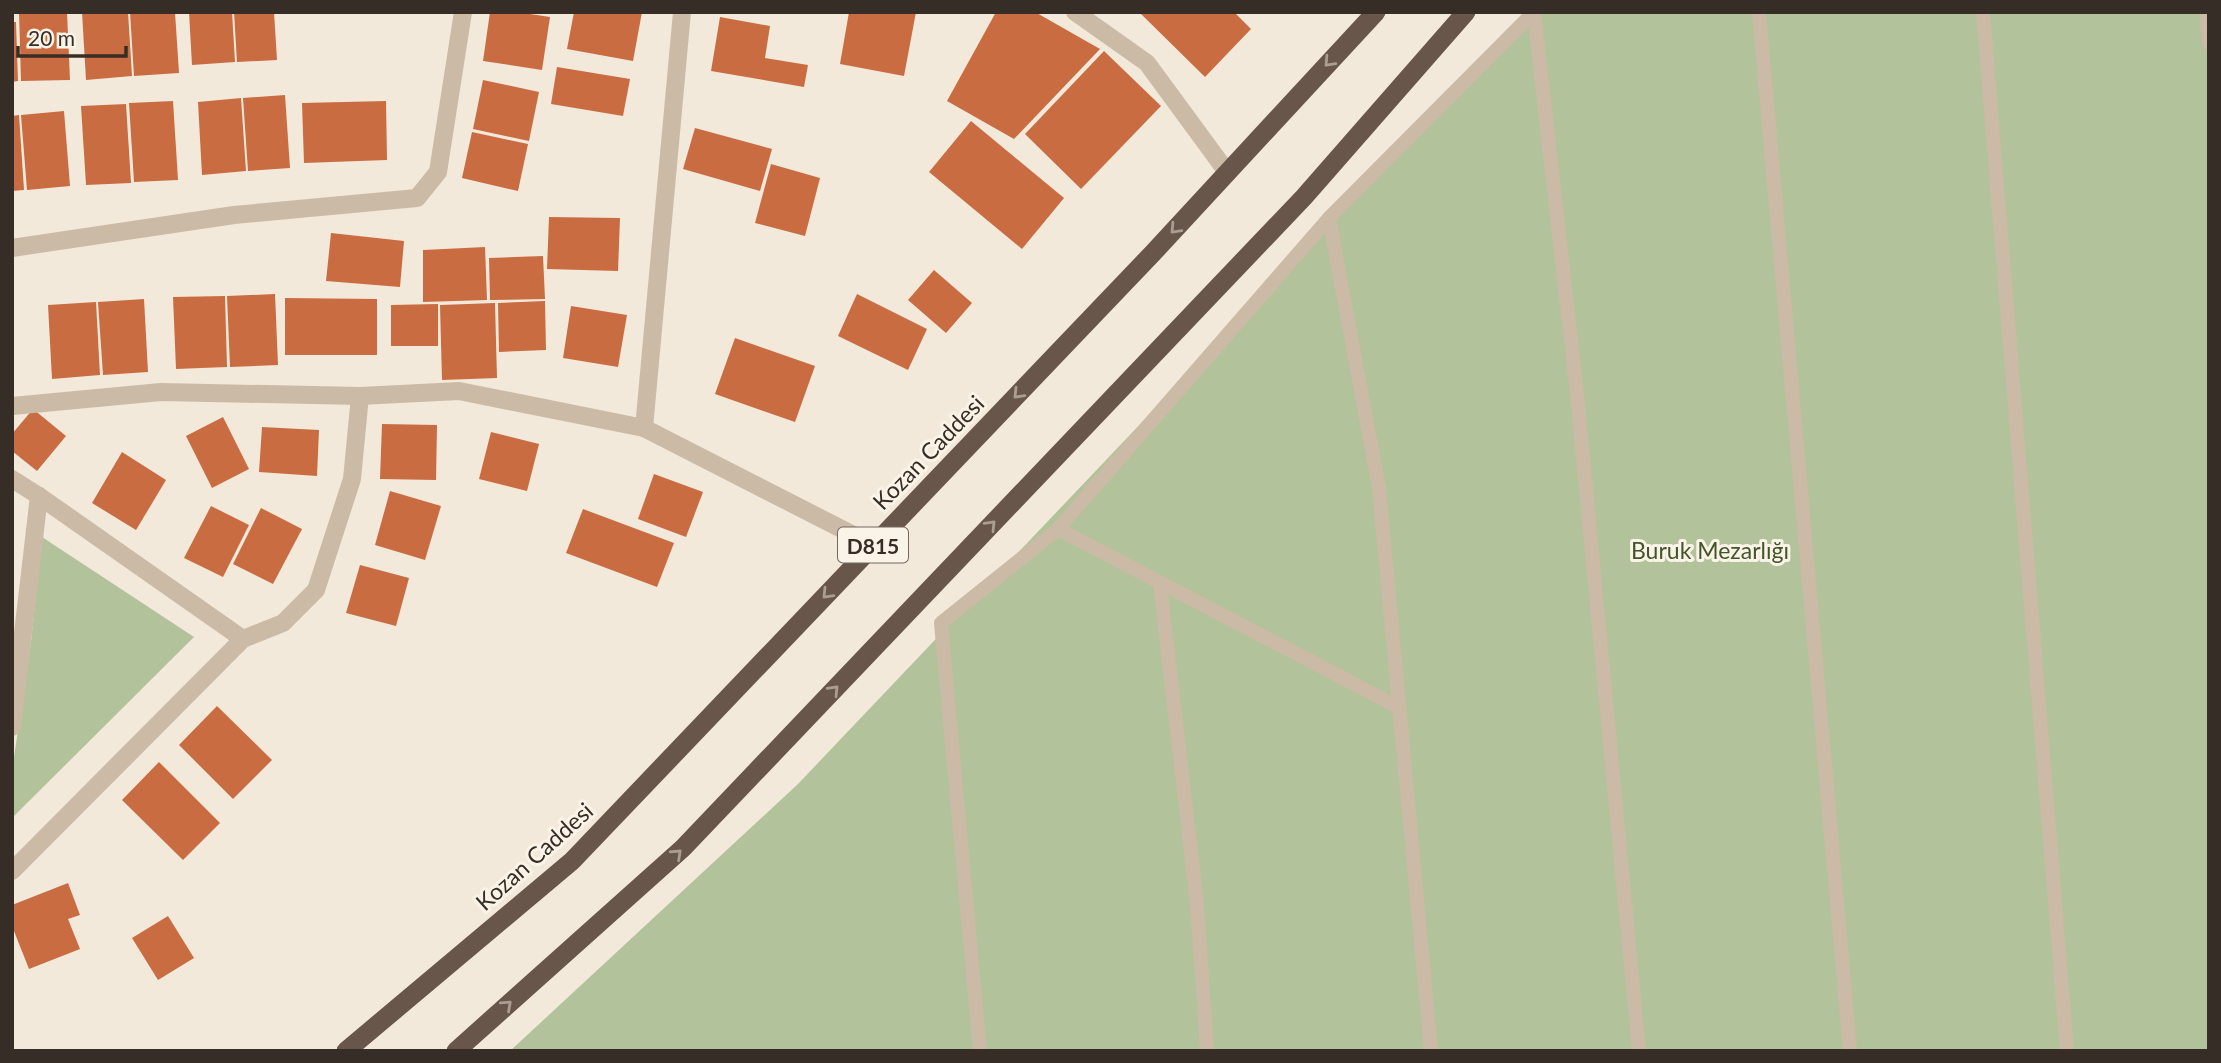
<svg xmlns="http://www.w3.org/2000/svg" width="2221" height="1063" viewBox="0 0 2221 1063" font-family="Lato,sans-serif">
	<style>
		.green { fill: #b2c29a }
		.building { fill: #ca6c41 }
		.lines { fill: none; stroke-linecap: round; stroke-linejoin: round }
		.service { stroke: #cbbaa6; stroke-width: 14 }
		.minor { stroke: #cbbaa6; stroke-width: 18 }
		.trunk { stroke: #68564b; stroke-width: 19 }
		.oneway { stroke: #aa9d91 }
		.labels { text-anchor: middle; dominant-baseline: central; stroke-width: 6; stroke-linejoin: round; paint-order: stroke }
		.shield { fill: #faf3e7; stroke: #726861; stroke-width: 2 }
		.shield-label { font-size: 21px; font-weight: bold; fill: #372d27 }
		.street-label { font-size: 23px; fill: #372d27; stroke: #faf3e7 }
		.park-label { font-size: 23px; fill: #43562a; stroke: #faf3e7 }
	</style>
	<rect width="100%" height="100%" fill="#f3e9da"/>
	<g class="green">
		<path d="M1532 12H2209V1051H510L798 784Z"/>
		<path d="M42 537 194 637 12 818V771L31 642Z"/>
	</g>
	<g class="building">
		<path d="M19 12H67L70 80 21 81Z"/>
		<path d="M82 12H128L132 76 86 80Z"/>
		<path d="M130 12H175L179 73 134 76Z"/>
		<path d="M189 12H232L235 62 192 65Z"/>
		<path d="M234 12H274L277 60 237 62Z"/>
		<path d="M490 12H517L550 17 542 70 483 61Z"/>
		<path d="M574 12H642L633 61 567 49Z"/>
		<path d="M849 12H916L904 76 840 64Z"/>
		<path d="M996 12H1035L1100 49 1014 139 947 101Z"/>
		<path d="M1139 12H1234L1251 29 1205 77Z"/>
		<path d="M720 17 770 26 765 58 808 65 804 87 711 71Z"/>
		<path d="M12 22H16L18 81 12 82Z"/>
		<path d="M1104 51 1161 106 1081 189 1025 134Z"/>
		<path d="M557 67 630 79 623 116 551 104Z"/>
		<path d="M483 80 539 92 529 141 473 129Z"/>
		<path d="M285 95 290 168 248 171 243 98Z"/>
		<path d="M241 98 246 171 202 175 198 102Z"/>
		<path d="M173 101 178 180 134 182 129 103Z"/>
		<path d="M386 101 387 160 304 163 302 103Z"/>
		<path d="M126 104 131 183 86 185 81 106Z"/>
		<path d="M64 111 70 186 27 190 21 115Z"/>
		<path d="M19 115 24 190 12 191V116Z"/>
		<path d="M971 121 1064 198 1022 249 929 172Z"/>
		<path d="M695 128 772 149 760 191 683 169Z"/>
		<path d="M472 132 528 144 518 191 462 178Z"/>
		<path d="M771 164 820 178 805 236 755 223Z"/>
		<path d="M549 217 620 218 618 271 547 269Z"/>
		<path d="M331 233 404 241 400 287 326 281Z"/>
		<path d="M485 247 487 300 423 302V250Z"/>
		<path d="M543 256 545 299 490 300 489 258Z"/>
		<path d="M934 270 972 303 946 333 908 300Z"/>
		<path d="M275 294 278 365 230 367 227 296Z"/>
		<path d="M857 294 927 329 908 370 838 336Z"/>
		<path d="M225 296 227 367 176 369 173 297Z"/>
		<path d="M285 298 377 299V355H285Z"/>
		<path d="M144 299 148 372 103 375 98 302Z"/>
		<path d="M545 301 546 350 499 352 498 303Z"/>
		<path d="M96 302 100 375 52 379 48 305Z"/>
		<path d="M495 303 497 378 442 380 440 305Z"/>
		<path d="M438 304V346H391V305Z"/>
		<path d="M571 306 627 315 618 367 563 358Z"/>
		<path d="M735 338 815 366 795 422 715 394Z"/>
		<path d="M33 409 66 436 37 471 12 451V434Z"/>
		<path d="M223 417 249 469 212 488 186 436Z"/>
		<path d="M382 424 437 425 436 480 380 479Z"/>
		<path d="M262 427 319 430 317 476 259 472Z"/>
		<path d="M491 432 539 444 527 491 479 479Z"/>
		<path d="M122 452 166 480 136 530 92 503Z"/>
		<path d="M654 474 703 492 686 537 638 519Z"/>
		<path d="M390 491 441 506 425 560 375 545Z"/>
		<path d="M211 506 249 525 223 577 184 558Z"/>
		<path d="M261 508 302 529 273 584 233 564Z"/>
		<path d="M583 509 674 543 657 587 566 553Z"/>
		<path d="M360 565 409 578 396 626 346 613Z"/>
		<path d="M217 706 272 760 233 799 179 745Z"/>
		<path d="M159 762 220 823 183 860 122 800Z"/>
		<path d="M68 883 80 915 68 919 80 949 29 969 12 926V905Z"/>
		<path d="M168 916 194 958 158 980 132 938Z"/>
	</g>
	<g class="lines">
		<g class="service">
			<path d="M1534 12 1577 394 1639 1051"/>
			<path d="M1759 12 1850 1051"/>
			<path d="M1983 12 2067 1051"/>
			<path d="M2206 12 2209 43"/>
			<path d="M1329 218 1379 488 1431 1051"/>
			<path d="M1058 529 1400 708"/>
			<path d="M1160 584 1197 904 1207 1051"/>
			<path d="M980 1051 941 623 1058 529 1329 218 1534 12"/>
		</g>
		<g class="minor">
			<path d="M682 12 644 428 873 545"/>
			<path d="M1075 12 1147 63 1227 172"/>
			<path d="M12 248 234 215 417 198 438 172 463 12"/>
			<path d="M12 406 161 392 360 396 459 391 644 428"/>
			<path d="M12 479 39 496 243 639"/>
			<path d="M12 727 39 496"/>
			<path d="M12 871 243 639 283 623 316 590 352 479 360 396"/>
		</g>
		<g class="trunk">
			<path d="M346 1051 572 861 1152 254 1376 12"/>
			<path d="M456 1051 683 848 1304 197 1466 12"/>
		</g>
	</g>
	<defs><path id="oneway-chevron" d="M-2-3.5L2.5 0L-2 3.5" fill="none" stroke-width="1.6" stroke-linecap="round" stroke-linejoin="round" transform="scale(1.75)"/></defs>
	<g class="oneway">
		<use href="#oneway-chevron" transform="translate(1329 62) rotate(133)"/>
		<use href="#oneway-chevron" transform="translate(1175 229) rotate(133)"/>
		<use href="#oneway-chevron" transform="translate(1018 394) rotate(134)"/>
		<use href="#oneway-chevron" transform="translate(991 525) rotate(-46)"/>
		<use href="#oneway-chevron" transform="translate(827 594) rotate(134)"/>
		<use href="#oneway-chevron" transform="translate(834 690) rotate(-46)"/>
		<use href="#oneway-chevron" transform="translate(677 854) rotate(-43)"/>
		<use href="#oneway-chevron" transform="translate(507 1005) rotate(-42)"/>
	</g>
	<g class="labels">
		<rect class="shield" x="838" y="527.5" width="70" height="35" rx="5"/>
		<g class="shield-label">
			<text x="873" y="545">D815</text>
		</g>
		<g class="street-label">
			<text transform="translate(928 452) rotate(-46)">Kozan Caddesi</text>
			<text transform="translate(534 856) rotate(-42)">Kozan Caddesi</text>
		</g>
		<g class="park-label">
			<text x="1710" y="550">Buruk Mezarlığı</text>
		</g>
	</g>
	<rect width="2221" height="1063" fill="none" stroke="#372d27" stroke-width="28"/>
	<path d="M18 46v10h108v-10" fill="none" stroke="#372d27" stroke-width="3.5"/>
	<text x="28" y="46" font-size="21" fill="#372d27" stroke="#faf3e7" stroke-width="5" paint-order="stroke">20 m</text>
</svg>
